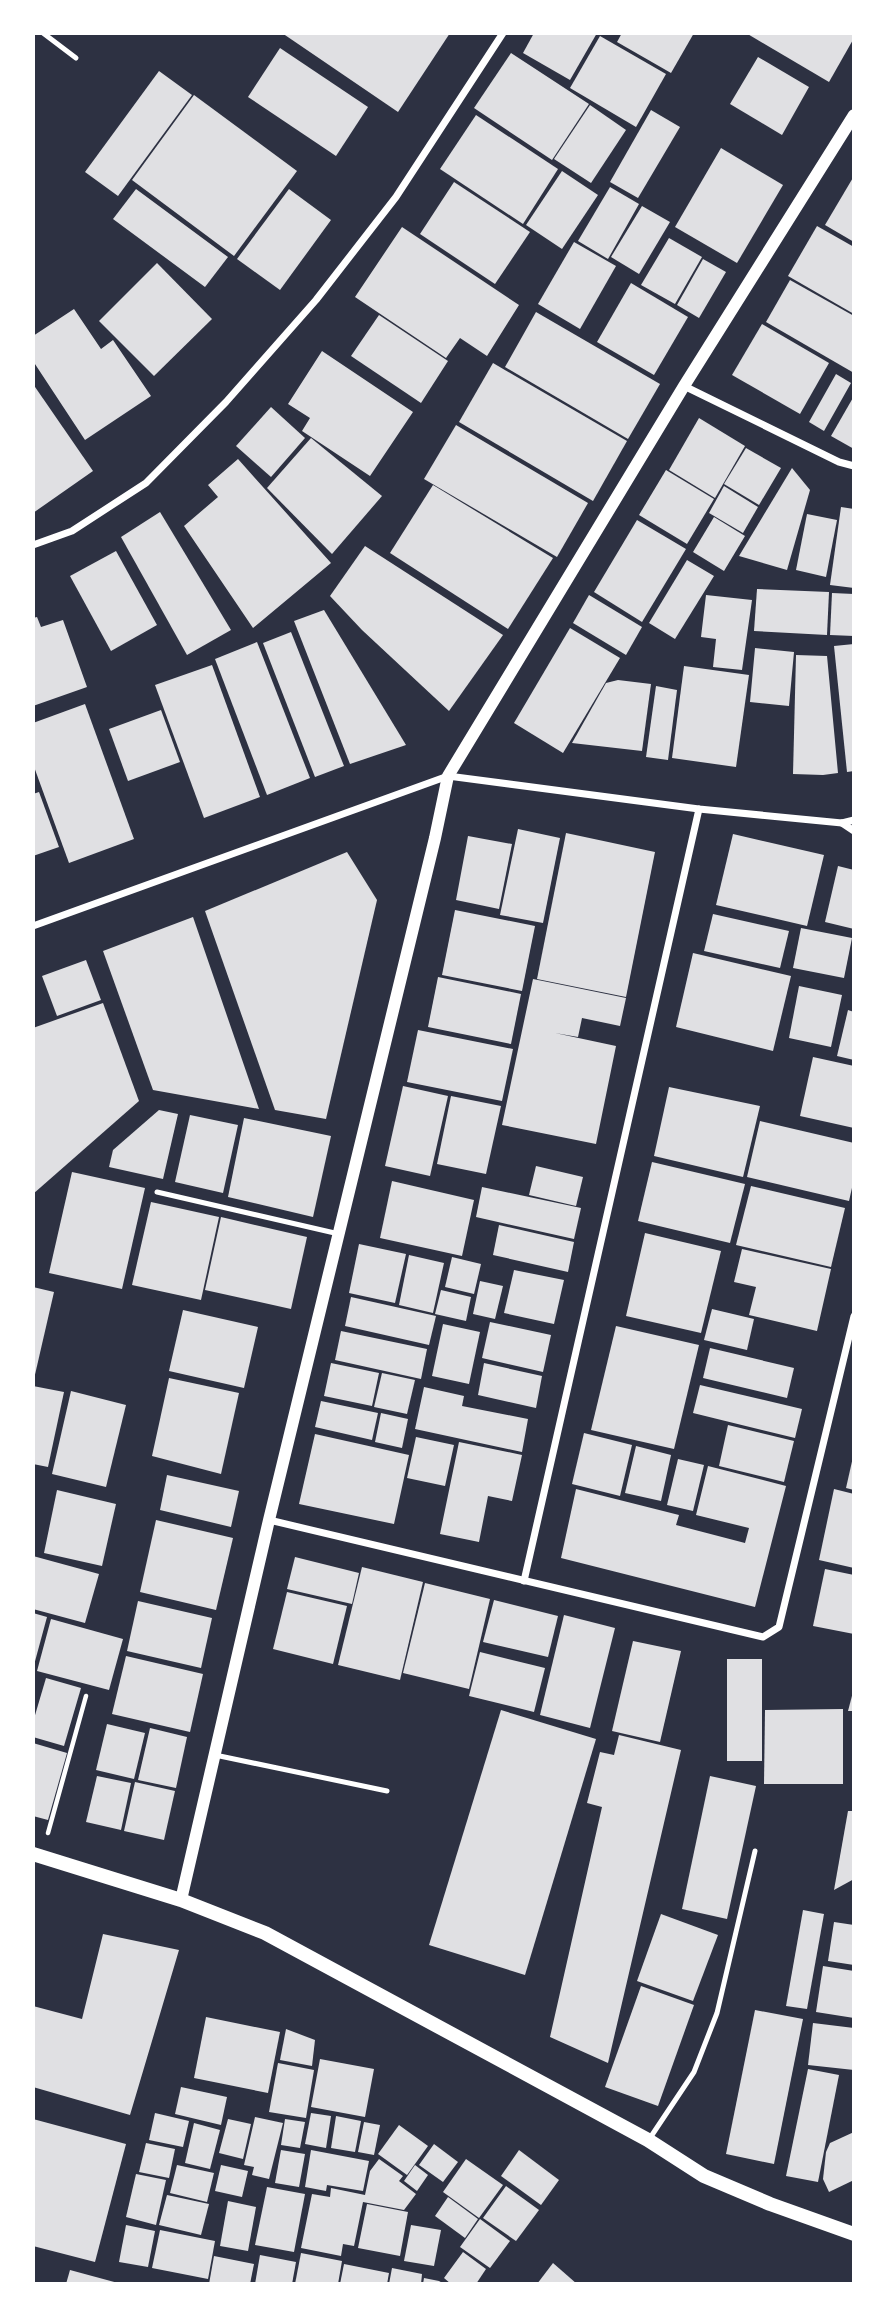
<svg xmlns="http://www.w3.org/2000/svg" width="887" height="2317" viewBox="0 0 887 2317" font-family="Jost,sans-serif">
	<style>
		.building { fill: #e0e0e3 }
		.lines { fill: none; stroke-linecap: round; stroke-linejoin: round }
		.path { stroke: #fff; stroke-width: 4.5 }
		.service { stroke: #fff; stroke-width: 5 }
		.minor { stroke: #fff; stroke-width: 7 }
		.tertiary { stroke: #fff; stroke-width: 12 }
		.secondary { stroke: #fff; stroke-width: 14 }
	</style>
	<rect width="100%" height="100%" fill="#2d3142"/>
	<g class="building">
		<path d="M282 33H450L398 112Z"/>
		<path d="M534 33H597L570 80 523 53Z"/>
		<path d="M622 33H694L671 73 617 42Z"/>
		<path d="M746 33H854V38L829 82Z"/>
		<path d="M600 36 666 74 636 127 570 88Z"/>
		<path d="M280 48 368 107 336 156 248 97Z"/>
		<path d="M511 53 589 104 552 160 474 108Z"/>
		<path d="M758 57 809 87 782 135 730 104Z"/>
		<path d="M159 71 192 95 118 196 85 172Z"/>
		<path d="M194 95 297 171 234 256 132 180Z"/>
		<path d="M590 105 626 130 591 183 554 159Z"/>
		<path d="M651 110 680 127 638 198 610 182Z"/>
		<path d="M476 115 558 169 523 224 440 169Z"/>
		<path d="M721 148 783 185 737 263 675 227Z"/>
		<path d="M562 171 598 195 562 249 526 225Z"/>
		<path d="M854 176V242L825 225Z"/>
		<path d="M454 182 530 232 495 284 420 234Z"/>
		<path d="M610 187 639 204 608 259 578 241Z"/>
		<path d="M136 189 228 257 205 287 113 219Z"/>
		<path d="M289 189 331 220 280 290 237 259Z"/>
		<path d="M642 206 670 222 639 274 611 257Z"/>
		<path d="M817 226 854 247V314L788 276Z"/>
		<path d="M402 227 519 305 487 356 460 338 446 358 355 297Z"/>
		<path d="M669 238 702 257 675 304 641 285Z"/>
		<path d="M574 242 616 266 580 329 538 304Z"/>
		<path d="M703 259 726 272 699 318 677 305Z"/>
		<path d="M157 263 212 319 154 376 99 321Z"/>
		<path d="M790 280 854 316V373L766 322Z"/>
		<path d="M631 283 688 317 654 375 597 342Z"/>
		<path d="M74 309 101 349 113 340 151 396 85 440 33 361V336Z"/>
		<path d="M536 312 660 384 628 439 505 367Z"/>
		<path d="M379 315 448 361 421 403 351 356Z"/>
		<path d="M762 324 829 363 800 414 732 375Z"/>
		<path d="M322 351 413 412 370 476 302 431 310 418 288 404Z"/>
		<path d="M493 363 627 441 593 501 459 422Z"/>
		<path d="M836 374 851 383 824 431 809 422Z"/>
		<path d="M33 384 93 471 33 513Z"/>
		<path d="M854 396V449L831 436Z"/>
		<path d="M271 407 305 438 271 477 236 446Z"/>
		<path d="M699 418 745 446 715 498 669 470Z"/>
		<path d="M456 425 588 503 557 557 424 479Z"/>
		<path d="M311 438 382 496 332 554 267 488Z"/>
		<path d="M746 448 781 468 759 505 724 484Z"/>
		<path d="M238 459 331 563 253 628 184 526 218 497 208 485Z"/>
		<path d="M792 468 810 490 787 570 739 556Z"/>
		<path d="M666 470 714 499 687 544 639 515Z"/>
		<path d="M433 485 553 558 508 629 390 553Z"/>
		<path d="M724 486 758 507 743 533 709 513Z"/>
		<path d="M841 507 854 509V588L830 585Z"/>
		<path d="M160 512 231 630 187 655 121 537Z"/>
		<path d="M807 514 837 520 826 577 796 570Z"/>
		<path d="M714 517 745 536 724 571 693 552Z"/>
		<path d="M637 520 686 549 642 622 594 592Z"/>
		<path d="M365 546 503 635 449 711 362 630 330 596Z"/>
		<path d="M116 551 157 625 111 651 70 576Z"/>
		<path d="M687 560 714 576 675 639 649 623Z"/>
		<path d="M757 589 829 592 827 635 754 631Z"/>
		<path d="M832 593 854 594V636L830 635Z"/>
		<path d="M589 595 642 627 626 655 573 623Z"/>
		<path d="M706 595 752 600 742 670 713 667 716 639 701 637Z"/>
		<path d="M324 610 406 745 350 764 294 621Z"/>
		<path d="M37 617 41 627 63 620 87 687 33 706V618Z"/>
		<path d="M570 628 620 658 563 753 514 723Z"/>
		<path d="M291 632 344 766 315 777 263 643Z"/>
		<path d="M257 642 310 778 267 795 215 659Z"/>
		<path d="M854 644V771L847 772 834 646Z"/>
		<path d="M755 648 794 652 789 706 750 702Z"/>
		<path d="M796 655 827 656 838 773 823 775 793 774Z"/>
		<path d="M212 665 260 797 204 818 155 685Z"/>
		<path d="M684 666 749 675 736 767 672 758Z"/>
		<path d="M618 680 651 684 642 751 572 743 606 683Z"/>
		<path d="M656 686 677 690 668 760 646 757Z"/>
		<path d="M85 704 134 839 69 863 33 764V723Z"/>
		<path d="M161 710 180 762 128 781 109 729Z"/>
		<path d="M39 792 59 847 33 856V794Z"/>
		<path d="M518 829 560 838 543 923 500 915Z"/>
		<path d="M566 833 655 852 626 997 537 979Z"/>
		<path d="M733 834 824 855 807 926 716 905Z"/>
		<path d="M468 836 512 844 499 909 456 900Z"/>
		<path d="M347 852 377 900 326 1119 275 1110 205 911Z"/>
		<path d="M838 866 854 870V929L825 922Z"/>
		<path d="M455 910 535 926 522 991 442 975Z"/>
		<path d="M713 914 789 931 780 968 704 951Z"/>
		<path d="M193 917 259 1109 153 1090 103 951Z"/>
		<path d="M801 928 852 938 844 978 793 968Z"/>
		<path d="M693 953 791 976 773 1051 676 1027Z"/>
		<path d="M86 960 101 1000 57 1016 42 976Z"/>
		<path d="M438 977 521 994 511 1044 428 1027Z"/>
		<path d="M533 979 626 998 620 1026 582 1018 578 1037 555 1033 616 1046 596 1144 502 1125Z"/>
		<path d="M799 986 842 995 831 1047 789 1038Z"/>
		<path d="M103 1003 139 1101 33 1194V1028Z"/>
		<path d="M848 1010 854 1012V1060L837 1056Z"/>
		<path d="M418 1030 513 1049 502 1101 407 1082Z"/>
		<path d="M813 1057 854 1066V1128L800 1116Z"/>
		<path d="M403 1086 448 1096 430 1176 385 1166Z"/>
		<path d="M669 1087 760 1106 743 1177 654 1156Z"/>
		<path d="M451 1096 501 1106 486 1174 437 1164Z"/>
		<path d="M159 1110 178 1114 163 1179 109 1167 113 1150Z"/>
		<path d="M190 1115 238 1125 223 1193 175 1182Z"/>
		<path d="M244 1118 331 1136 313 1217 228 1197Z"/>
		<path d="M760 1121 854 1143V1179L849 1201 747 1177Z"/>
		<path d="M652 1162 745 1184 730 1243 638 1221Z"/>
		<path d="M536 1166 583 1177 576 1206 529 1195Z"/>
		<path d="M72 1172 145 1188 122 1289 49 1273Z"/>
		<path d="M392 1181 474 1200 462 1256 380 1238Z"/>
		<path d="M751 1186 845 1208 831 1267 736 1245Z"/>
		<path d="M482 1187 581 1208 574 1239 476 1217Z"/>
		<path d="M151 1202 219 1217 201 1300 132 1285Z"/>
		<path d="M221 1217 307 1237 291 1309 205 1290Z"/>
		<path d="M499 1225 574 1242 568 1272 493 1255Z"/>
		<path d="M645 1233 721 1251 701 1333 626 1316Z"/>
		<path d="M359 1244 406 1254 395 1303 349 1293Z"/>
		<path d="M742 1249 831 1269 817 1331 749 1315 756 1287 734 1282Z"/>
		<path d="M409 1255 444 1263 433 1313 399 1305Z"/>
		<path d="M452 1257 481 1264 474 1294 445 1287Z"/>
		<path d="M514 1270 564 1280 554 1324 504 1313Z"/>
		<path d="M480 1281 503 1286 495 1319 473 1314Z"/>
		<path d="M33 1287 54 1292 34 1379H33Z"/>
		<path d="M441 1290 471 1297 466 1321 435 1314Z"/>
		<path d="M351 1297 436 1316 429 1345 345 1326Z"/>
		<path d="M712 1309 754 1319 747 1350 704 1340Z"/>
		<path d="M183 1310 258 1327 244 1388 169 1371Z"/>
		<path d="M490 1322 551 1335 543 1372 482 1358Z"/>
		<path d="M443 1324 480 1332 469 1384 432 1376Z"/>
		<path d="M616 1326 699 1345 674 1449 591 1430Z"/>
		<path d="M341 1331 427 1349 421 1379 335 1360Z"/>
		<path d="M710 1348 794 1368 787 1398 703 1378Z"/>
		<path d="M331 1363 379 1373 372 1406 324 1396Z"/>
		<path d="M484 1363 542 1376 536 1408 478 1395Z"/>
		<path d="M382 1373 415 1380 407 1414 374 1407Z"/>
		<path d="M169 1378 239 1393 221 1474 152 1456Z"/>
		<path d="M700 1385 802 1409 795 1438 693 1413Z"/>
		<path d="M33 1386 64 1392 48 1467 33 1464Z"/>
		<path d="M424 1387 464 1396 462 1406 528 1419 522 1452 415 1429Z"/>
		<path d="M71 1391 126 1405 106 1487 52 1474Z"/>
		<path d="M321 1401 378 1413 372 1440 315 1427Z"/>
		<path d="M381 1413 408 1419 402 1448 375 1442Z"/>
		<path d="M728 1425 794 1441 784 1482 719 1466Z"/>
		<path d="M584 1433 632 1445 620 1496 572 1484Z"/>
		<path d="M315 1434 409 1455 394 1524 299 1504Z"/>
		<path d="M416 1437 454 1445 445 1486 407 1478Z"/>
		<path d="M459 1442 522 1455 512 1501 488 1496 479 1542 440 1534Z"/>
		<path d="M636 1446 671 1455 661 1501 625 1493Z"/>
		<path d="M853 1457H854V1490L846 1488Z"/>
		<path d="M678 1459 704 1465 693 1511 667 1505Z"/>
		<path d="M708 1466 786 1486 755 1607 561 1558 576 1489 679 1515 676 1525 745 1543 749 1528 696 1515Z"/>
		<path d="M167 1475 239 1491 231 1527 160 1510Z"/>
		<path d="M834 1489 854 1494V1568L819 1560Z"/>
		<path d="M57 1490 116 1504 102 1566 44 1553Z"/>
		<path d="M156 1520 233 1538 216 1610 140 1592Z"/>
		<path d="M33 1556 99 1574 85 1623 33 1609Z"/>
		<path d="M295 1557 359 1573 352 1604 287 1589Z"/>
		<path d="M362 1567 423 1582 400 1680 338 1665Z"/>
		<path d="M825 1569 854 1575V1634L813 1626Z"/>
		<path d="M425 1583 490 1599 469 1689 403 1673Z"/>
		<path d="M287 1592 347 1606 333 1664 273 1649Z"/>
		<path d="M494 1600 558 1616 548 1657 483 1642Z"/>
		<path d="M138 1601 212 1618 201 1668 127 1651Z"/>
		<path d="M33 1613 47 1617 34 1665H33Z"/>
		<path d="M564 1615 615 1628 590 1728 540 1715Z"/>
		<path d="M51 1619 123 1639 109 1690 37 1671Z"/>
		<path d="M633 1641 681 1651 660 1742 612 1731Z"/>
		<path d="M480 1652 545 1668 534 1712 469 1696Z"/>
		<path d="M126 1656 203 1674 190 1732 112 1714Z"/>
		<rect x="727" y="1659" width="35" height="102"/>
		<path d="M46 1678 81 1688 64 1746 33 1737V1722Z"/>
		<path d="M853 1692 854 1711H848Z"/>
		<path d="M843 1709V1784H764L765 1710Z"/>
		<path d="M501 1710 596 1739 525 1975 429 1945Z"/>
		<path d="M107 1724 145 1733 134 1779 96 1770Z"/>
		<path d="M150 1728 187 1737 176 1788 138 1780Z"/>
		<path d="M619 1735 681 1750 608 2063 550 2037 602 1807 587 1803 600 1752 614 1755Z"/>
		<path d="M33 1743 67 1753 48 1820 33 1816Z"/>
		<path d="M97 1776 131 1783 121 1830 86 1822Z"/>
		<path d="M710 1776 756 1786 727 1919 682 1909Z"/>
		<path d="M135 1782 175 1791 164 1840 124 1831Z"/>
		<path d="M848 1811H854V1879L834 1890Z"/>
		<path d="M803 1910 824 1914 807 2009 786 2006Z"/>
		<path d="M661 1914 718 1935 693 2001 637 1981Z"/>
		<path d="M834 1922 854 1925V1965L828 1961Z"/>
		<path d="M103 1934 179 1950 130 2115 33 2087V2006L82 2019Z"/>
		<path d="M823 1966 854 1971V2018L816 2012Z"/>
		<path d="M641 1986 694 2005 658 2106 605 2087Z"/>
		<path d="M755 2010 803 2019 774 2164 726 2154Z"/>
		<path d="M206 2017 280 2032 268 2093 194 2078Z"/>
		<path d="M813 2023 854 2028V2070L808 2065Z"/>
		<path d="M286 2029 315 2040 312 2066 280 2060Z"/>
		<path d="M320 2059 374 2069 365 2117 311 2107Z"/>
		<path d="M278 2063 314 2070 306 2118 269 2112Z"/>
		<path d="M808 2069 839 2075 818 2182 786 2176Z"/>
		<path d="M181 2087 227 2097 221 2125 175 2114Z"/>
		<path d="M155 2113 189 2121 183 2147 149 2140Z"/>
		<path d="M311 2113 331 2116 326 2148 305 2144Z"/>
		<path d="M336 2116 361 2121 355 2152 331 2148Z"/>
		<path d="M255 2117 283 2123 269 2179 252 2175 254 2167 244 2165Z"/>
		<path d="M33 2119 126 2144 95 2262 33 2246Z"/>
		<path d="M228 2119 251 2124 243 2159 219 2153Z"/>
		<path d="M285 2119 305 2122 300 2148 281 2145Z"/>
		<path d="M364 2122 380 2125 374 2155 358 2152Z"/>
		<path d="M194 2123 220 2130 210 2169 185 2163Z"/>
		<path d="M399 2125 428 2146 407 2175 378 2154Z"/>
		<path d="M854 2132V2180L829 2192 823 2179 826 2152 830 2143Z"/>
		<path d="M146 2143 175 2149 169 2178 139 2172Z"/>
		<path d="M434 2144 458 2162 443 2182 419 2165Z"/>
		<path d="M281 2150 305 2154 299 2187 275 2183Z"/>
		<path d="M311 2150 369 2161 363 2191 327 2185 326 2191 305 2187Z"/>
		<path d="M519 2150 559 2180 541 2205 501 2176Z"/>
		<path d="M379 2159 403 2176 399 2181 416 2194 404 2210 363 2202 354 2246 343 2244 341 2256 301 2248 312 2194 330 2197 331 2188 365 2195 370 2171Z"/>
		<path d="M466 2159 503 2185 479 2218 443 2192Z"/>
		<path d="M177 2165 214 2173 207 2202 170 2193Z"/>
		<path d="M221 2165 248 2171 242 2197 215 2191Z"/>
		<path d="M415 2165 428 2175 417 2191 404 2181Z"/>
		<path d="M136 2174 166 2180 156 2225 126 2217Z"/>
		<path d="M506 2186 539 2210 516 2241 483 2218Z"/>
		<path d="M267 2187 305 2194 294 2252 255 2245Z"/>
		<path d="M167 2195 209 2204 201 2235 159 2225Z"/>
		<path d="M448 2197 478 2219 465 2238 435 2216Z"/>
		<path d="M228 2201 256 2207 248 2251 220 2246Z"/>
		<path d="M367 2204 408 2212 400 2256 358 2248Z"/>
		<path d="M480 2219 510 2241 490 2268 460 2247Z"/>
		<path d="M126 2225 155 2231 148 2267 119 2262Z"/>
		<path d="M411 2225 441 2230 434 2266 404 2261Z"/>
		<path d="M160 2230 215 2241 208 2279 152 2268Z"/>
		<path d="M463 2252 486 2269 476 2284H451L444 2278Z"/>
		<path d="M301 2253 342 2261 338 2284H295Z"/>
		<path d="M260 2255 296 2262 292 2284H255Z"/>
		<path d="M214 2256 254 2264 250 2284H209Z"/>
		<path d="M553 2263 577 2284H537Z"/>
		<path d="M344 2264 389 2273 387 2284H340Z"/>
		<path d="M392 2268 422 2274 421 2284H389Z"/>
		<path d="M70 2270 118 2283V2284H66Z"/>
		<path d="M424 2278 439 2281 444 2284H423Z"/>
	</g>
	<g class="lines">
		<path class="path" d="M48 1833 86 1696"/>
		<g class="service">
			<path d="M43 33 76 58"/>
			<path d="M157 1192 339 1234"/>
			<path d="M215 1755 387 1791"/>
			<path d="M650 2138 694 2072 717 2013 755 1851"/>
		</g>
		<g class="minor">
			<path d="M684 386 839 462 854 466"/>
			<path d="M33 545 72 531 146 483 226 402 316 300 396 197 503 33"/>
			<path d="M842 823 854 831"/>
			<path d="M33 926 448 776 699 809 842 823 854 820"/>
			<path d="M269 1520 763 1637 779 1627 854 1316"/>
			<path d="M524 1581 699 809"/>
		</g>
		<path class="tertiary" d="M181 1900 269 1520 435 838 448 776 684 386 854 115"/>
		<path class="secondary" d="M33 1854 181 1900 265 1933 648 2140 704 2176 770 2204 854 2234"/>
	</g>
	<rect width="887" height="2317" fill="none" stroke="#ffffff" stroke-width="70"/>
</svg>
